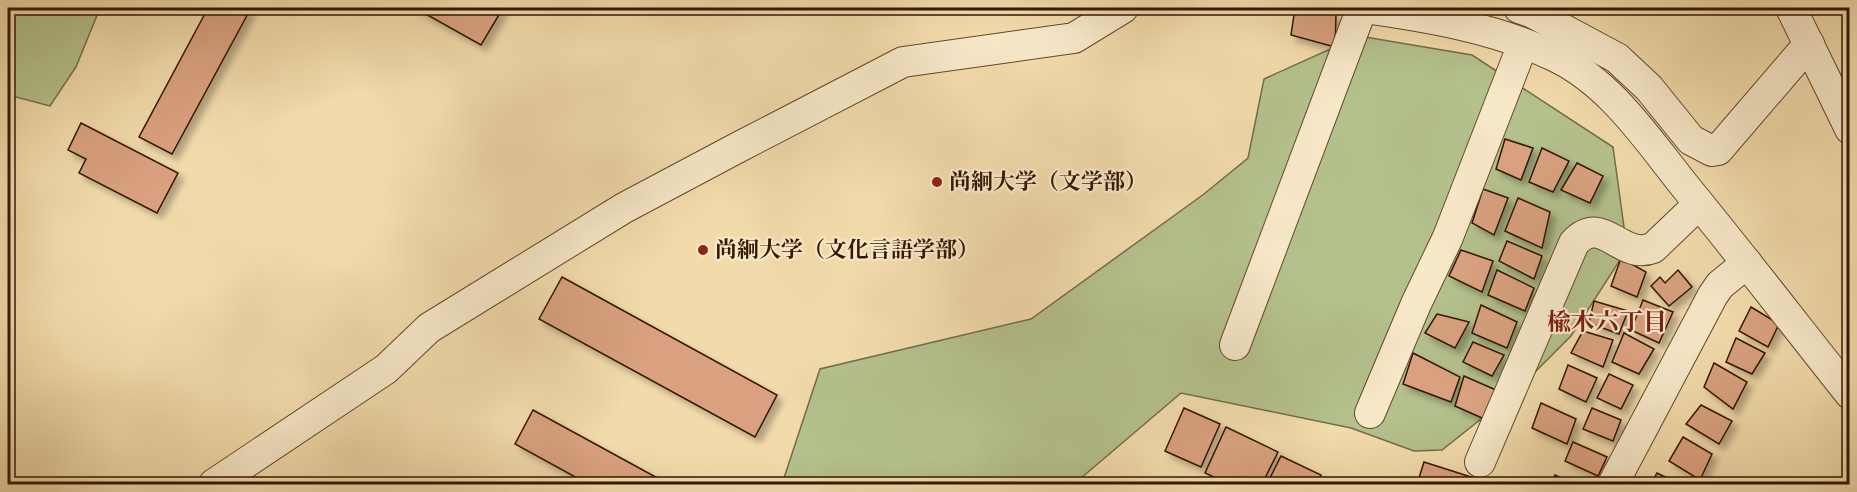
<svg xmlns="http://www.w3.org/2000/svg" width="1857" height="492" viewBox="0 0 1857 492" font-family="'IM FELL Double Pica','Noto Serif JP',serif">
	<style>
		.green { fill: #b4c18d; stroke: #746c48; stroke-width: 1.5 }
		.building { fill: #d9a17f; stroke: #331703; stroke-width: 1.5; filter: url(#shadow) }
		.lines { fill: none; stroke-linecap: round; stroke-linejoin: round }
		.minor-casing { stroke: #63482d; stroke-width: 32 }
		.minor { stroke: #f7e8c8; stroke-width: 30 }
		.poi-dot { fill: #8f2418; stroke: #f7e8c8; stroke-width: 2 }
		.labels { text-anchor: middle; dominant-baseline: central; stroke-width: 4.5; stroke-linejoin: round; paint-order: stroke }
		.poi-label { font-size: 22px; font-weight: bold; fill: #331703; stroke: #f7e8c8; text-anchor: start }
		.neighbourhood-label { font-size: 24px; font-weight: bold; fill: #7a1f14; stroke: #f7e8c8 }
	</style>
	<defs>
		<filter id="shadow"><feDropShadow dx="5.5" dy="5.5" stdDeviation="3" flood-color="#0004"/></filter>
	</defs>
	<rect width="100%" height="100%" fill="#f2dbab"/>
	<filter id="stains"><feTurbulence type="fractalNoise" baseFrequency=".00333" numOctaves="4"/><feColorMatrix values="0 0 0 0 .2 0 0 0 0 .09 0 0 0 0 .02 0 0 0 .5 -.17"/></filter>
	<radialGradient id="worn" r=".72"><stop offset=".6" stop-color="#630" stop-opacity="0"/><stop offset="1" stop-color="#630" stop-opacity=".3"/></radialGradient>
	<g class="green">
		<path d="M8 8H100L76 67 50 106 8 95Z"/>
		<path d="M1359 36 1472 55 1613 147 1627 249 1571 336 1515 392 1442 450 1414 451 1351 428 1181 393 1074 484H782L820 369 1031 319 1204 194 1248 158 1264 79Z"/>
	</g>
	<g class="building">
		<path d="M208 8H251L172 154 139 137Z"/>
		<path d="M415 8H503L481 45Z"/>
		<path d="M1295 8H1319L1336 14 1335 47 1291 35Z"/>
		<path d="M81 123 178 173 157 213 79 173 86 159 68 150Z"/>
		<path d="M1505 139 1533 148 1521 180 1496 169Z"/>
		<path d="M1542 148 1569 161 1553 192 1529 182Z"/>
		<path d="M1577 163 1603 176 1590 203 1561 190Z"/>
		<path d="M1483 189 1508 198 1494 235 1472 223Z"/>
		<path d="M1518 198 1550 212 1542 248 1505 231Z"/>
		<path d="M1507 241 1542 256 1534 279 1499 261Z"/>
		<path d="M1461 250 1493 261 1482 292 1449 276Z"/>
		<path d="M1621 258 1646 272 1637 297 1611 286Z"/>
		<path d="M1497 270 1534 288 1525 311 1488 295Z"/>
		<path d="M1678 270 1692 287 1669 306 1651 286 1660 277 1665 283Z"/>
		<path d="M562 277 777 395 755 437 539 319Z"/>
		<path d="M1643 300 1673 312 1659 343 1631 330Z"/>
		<path d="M1594 301 1628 311 1619 334 1589 323Z"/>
		<path d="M1481 305 1517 322 1507 348 1472 333Z"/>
		<path d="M1751 307 1779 324 1768 347 1739 331Z"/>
		<path d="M1437 314 1469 322 1455 348 1425 333Z"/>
		<path d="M1583 331 1613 340 1603 367 1571 353Z"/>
		<path d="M1624 333 1654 349 1639 374 1612 362Z"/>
		<path d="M1736 338 1765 353 1752 374 1726 362Z"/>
		<path d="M1473 342 1504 355 1492 376 1463 362Z"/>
		<path d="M1413 353 1460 377 1451 402 1403 384Z"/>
		<path d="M1714 363 1747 382 1733 409 1704 387Z"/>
		<path d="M1568 365 1597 378 1586 402 1559 389Z"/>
		<path d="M1609 374 1633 385 1621 409 1597 398Z"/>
		<path d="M1464 376 1496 390 1491 422 1455 406Z"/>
		<path d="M1541 403 1576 419 1567 444 1532 428Z"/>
		<path d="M1701 405 1732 421 1719 444 1686 424Z"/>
		<path d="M1184 408 1220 424 1201 467 1165 451Z"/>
		<path d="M1592 408 1621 420 1613 441 1583 429Z"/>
		<path d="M533 410 663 481 661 484H588L515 444Z"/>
		<path d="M1226 427 1278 452 1262 484H1229L1205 473Z"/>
		<path d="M1683 437 1712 454 1700 480 1669 461Z"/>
		<path d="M1573 442 1607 457 1598 476 1565 461Z"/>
		<path d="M1281 456 1321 475 1317 484H1267Z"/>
		<path d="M1424 462 1471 477 1468 484H1430L1418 481Z"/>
		<path d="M1657 473 1679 484H1651Z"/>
		<path d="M1555 475 1574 484H1551Z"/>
	</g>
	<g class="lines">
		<g class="minor-casing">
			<g id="minor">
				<path d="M1364 8C1428 17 1495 28 1554 56 1612 83 1649 142 1688 190 1743 257 1796 326 1850 394"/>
				<path d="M1519 8 1531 12 1617 58 1649 88 1691 140 1712 151 1718 150 1809 44"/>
				<path d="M1791 8 1850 129"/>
				<path d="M1235 345 1362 8"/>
				<path d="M1370 413 1416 304 1448 237 1523 44"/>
				<path d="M1480 462 1574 243C1603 212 1620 261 1653 248L1699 204"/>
				<path d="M214 484 386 369 429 328 624 208 737 148 903 62 1074 38 1123 8"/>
				<path d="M1613 484 1713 295 1720 285 1747 263"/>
			</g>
		</g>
		<use href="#minor" class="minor"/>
	</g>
	<g class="poi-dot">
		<circle cx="937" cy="182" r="6"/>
		<circle cx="703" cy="250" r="6"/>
	</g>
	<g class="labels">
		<g class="poi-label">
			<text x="949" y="182">尚絅大学（文学部）</text>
			<text x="715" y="250">尚絅大学（文化言語学部）</text>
		</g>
		<g class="neighbourhood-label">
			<text x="1607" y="322">楡木六丁目</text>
		</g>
	</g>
	<rect width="1857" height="492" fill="none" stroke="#f2dbab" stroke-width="30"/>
	<rect x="9" y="9" width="1839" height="474" fill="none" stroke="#331703" stroke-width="3"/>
	<rect x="15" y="15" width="1827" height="462" fill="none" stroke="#331703" stroke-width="1.5"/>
	<rect width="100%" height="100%" filter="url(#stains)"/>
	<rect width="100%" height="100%" fill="url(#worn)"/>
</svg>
